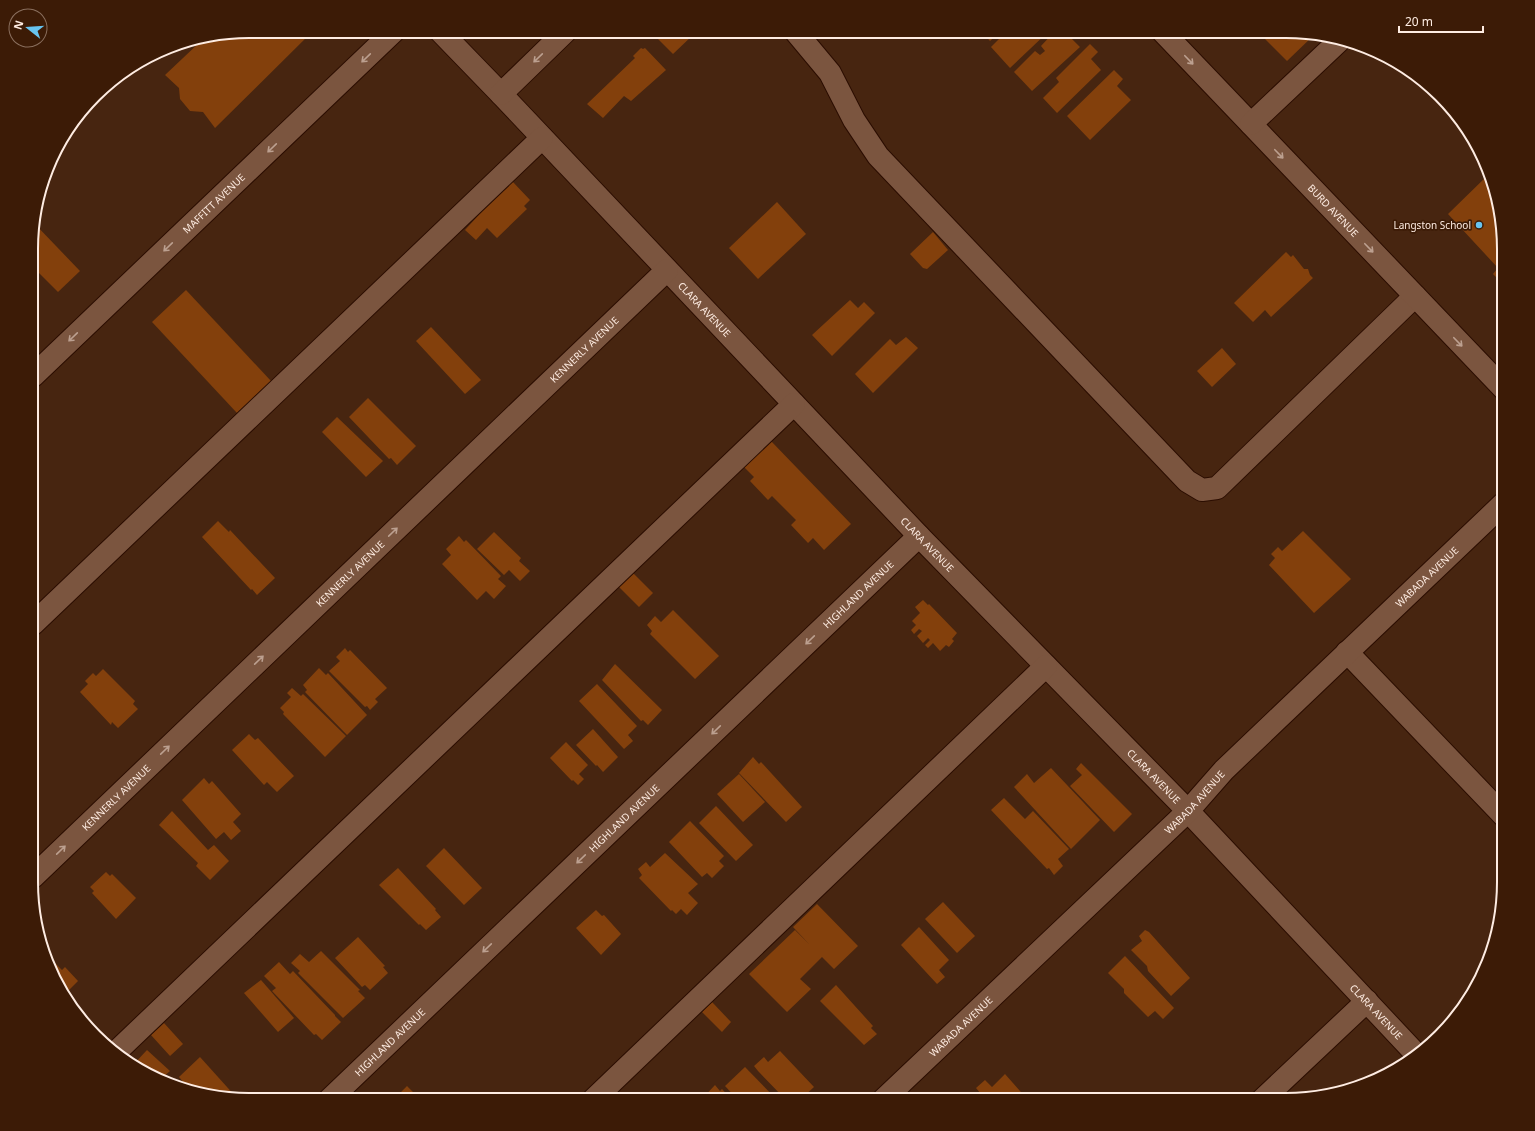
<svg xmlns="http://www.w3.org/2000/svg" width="1535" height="1131" viewBox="0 0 1535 1131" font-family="'Noto Sans',sans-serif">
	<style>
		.building { fill: #83400c }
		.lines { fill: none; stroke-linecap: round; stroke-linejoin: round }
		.minor-casing { stroke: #2b0d00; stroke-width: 24 }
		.minor { stroke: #7b553f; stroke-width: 22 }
		.oneway { stroke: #bca090 }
		.poi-dot { fill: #68c4f0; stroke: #3c1b06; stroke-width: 1.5 }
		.labels { text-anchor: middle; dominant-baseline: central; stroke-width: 3.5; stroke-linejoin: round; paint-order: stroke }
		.street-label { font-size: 10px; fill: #feece2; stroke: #3c1b06 }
		.poi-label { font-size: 10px; fill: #feece2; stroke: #3c1b06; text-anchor: end }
		.rim { fill: none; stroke: #feece2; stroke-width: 2 }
	</style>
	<rect width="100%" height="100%" fill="#472510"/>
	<g class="building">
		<path d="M249 31H313L215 128 203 112 190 111 180 99 179 88 165 75 201 41Z"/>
		<path d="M664 31H692L694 34 673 54 657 38Z"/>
		<path d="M981 31H1001L990 41Z"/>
		<path d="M1007 31H1049L1010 68 991 47Z"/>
		<path d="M1055 31H1072L1068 35 1080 47 1032 91 1014 72 1035 51 1040 55 1045 51 1041 46Z"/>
		<path d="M1271 31H1300L1314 35 1287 61 1264 38Z"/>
		<path d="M1090 44 1098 52 1091 59 1101 70 1057 113 1043 98 1059 82 1056 78Z"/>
		<path d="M641 48 643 49 645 48 666 70 631 101 624 96 603 118 587 104 635 58 633 56Z"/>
		<path d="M1114 70 1123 79 1117 86 1131 100 1090 140 1067 116Z"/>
		<path d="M1488 175 1504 235V285L1493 274 1498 268 1448 214Z"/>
		<path d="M512 181 530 200 524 206 527 209 497 238 487 228 476 240 465 230 505 186Z"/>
		<path d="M777 202 806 234 758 279 729 248Z"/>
		<path d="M33 222 80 271 58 292 33 267Z"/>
		<path d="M933 232 948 250 927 269 923 268 910 254Z"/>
		<path d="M1286 252 1291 257 1293 255 1304 269H1308L1310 275 1313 278 1271 317 1265 310 1253 322 1234 303Z"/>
		<path d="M186 290 271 381 237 413 152 322Z"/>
		<path d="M850 300 858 308 864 302 875 313 832 356 812 335Z"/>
		<path d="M431 327 481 380 465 394 416 341Z"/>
		<path d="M906 337 918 348 873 393 855 374 890 339 896 345Z"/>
		<path d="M1222 348 1236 364 1212 387 1197 371Z"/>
		<path d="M368 398 416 446 397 465 391 458 389 459 349 417Z"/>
		<path d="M337 417 383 461 366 477 322 432Z"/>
		<path d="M771 441 851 524 824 550 813 538 808 543 791 525 796 520 772 496 768 500 750 481 754 477 744 467Z"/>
		<path d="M218 521 229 532 230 530 275 578 257 595 252 589 251 590 202 537Z"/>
		<path d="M1303 531 1351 579 1314 613 1269 565 1275 558 1271 554 1278 547 1282 551Z"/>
		<path d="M494 532 521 558 519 561 530 571 520 581 509 570 504 575 477 549Z"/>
		<path d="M459 536 464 542 466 540 501 576 498 579 506 586 494 599 486 591 477 600 442 564 451 555 446 549Z"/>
		<path d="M633 573 653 593 639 607 619 587Z"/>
		<path d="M923 600 928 605 929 604 957 633 952 639 954 641 949 647 946 645 940 651 933 643 928 648 925 645 930 640 928 638 923 643 917 636 922 631 919 629 914 634 911 630 916 625 912 621 920 613 915 607Z"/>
		<path d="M673 610 719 656 695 679 650 634 652 631 647 625 655 616 661 622Z"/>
		<path d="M345 648 348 652 350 650 387 688 375 699 378 702 370 710 367 706 365 707 329 671 340 661 336 657Z"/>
		<path d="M615 664 662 710 648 725 643 720 641 721 602 680Z"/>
		<path d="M319 668 326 675 328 673 367 715 347 735 305 692 307 690 303 685Z"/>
		<path d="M103 669 135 701 133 704 138 709 118 728 112 722 111 725 80 692 88 684 85 681 93 673 96 676Z"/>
		<path d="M597 684 637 726 628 735 633 741 624 749 579 701Z"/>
		<path d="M292 688 301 696 303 694 346 736 325 757 283 714 284 712 280 708 291 697 287 693Z"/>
		<path d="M593 729 618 757 603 772 597 765 596 766 576 745Z"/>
		<path d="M249 734 255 740 258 738 294 776 277 792 267 782 264 785 232 750Z"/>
		<path d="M566 742 588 765 579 774 584 779 578 785 573 780 572 781 550 758Z"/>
		<path d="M753 757 759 764 761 762 802 807 786 822 739 773Z"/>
		<path d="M1081 763 1132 814 1114 832 1070 786 1082 775 1076 769Z"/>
		<path d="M1051 768 1100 820 1071 849 1014 787 1027 774 1034 783Z"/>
		<path d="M739 774 765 802 743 822 717 794Z"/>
		<path d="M204 778 209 784 212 781 241 814 233 822 241 831 231 840 224 832 216 839 182 800Z"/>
		<path d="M1004 798 1025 819 1033 811 1069 849 1058 859 1063 866 1054 875 1049 868 1047 869 991 810Z"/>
		<path d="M716 806 753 845 736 861 699 823Z"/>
		<path d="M172 811 208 850 214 845 229 861 210 880 196 866 198 863 159 825Z"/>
		<path d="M690 821 724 856 719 861 724 866 712 878 707 873 702 877 669 842Z"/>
		<path d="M444 848 482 888 464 905 426 866Z"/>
		<path d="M665 853 698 884 688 893 698 903 687 915 681 909 676 914 672 910 671 911 639 878 642 875 638 869 646 862 650 867Z"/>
		<path d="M398 868 436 909 435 910 441 917 426 930 420 924 419 925 379 885Z"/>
		<path d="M106 872 110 876 112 874 136 898 116 919 92 893 94 891 90 887Z"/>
		<path d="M943 902 975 936 957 953 925 919Z"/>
		<path d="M817 904 858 946 834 969 822 957 800 979 811 989 787 1012 749 974 795 930 809 944 793 927Z"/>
		<path d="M596 910 602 916 604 915 621 934 601 955 576 928Z"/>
		<path d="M919 927 949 960 939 970 945 977 937 984 901 945Z"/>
		<path d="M1145 930 1149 932 1190 978 1171 996 1148 971 1147 966 1131 950 1142 941 1139 936Z"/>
		<path d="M358 937 385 966 383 967 388 973 370 990 365 985 362 987 335 958Z"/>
		<path d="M321 951 360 990 358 991 365 998 343 1018 298 973 300 971 291 963 300 954 309 962Z"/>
		<path d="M48 956 62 970 65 967 78 981 64 995 60 991Z"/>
		<path d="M1125 956 1174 1008 1163 1019 1155 1011 1148 1017 1124 993V989L1108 973Z"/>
		<path d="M279 962 290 974 293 971 335 1015V1016L341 1022 322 1040 316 1034 314 1035 272 991 276 988 264 976Z"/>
		<path d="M261 980 294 1018 278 1032 244 993Z"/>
		<path d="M836 985 873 1026 871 1028 877 1034 864 1045 820 1001Z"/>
		<path d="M712 1002 731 1022 722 1032 702 1012Z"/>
		<path d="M164 1023 183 1044 170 1056 151 1035Z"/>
		<path d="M147 1050 170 1071 160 1080 133 1065Z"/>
		<path d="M780 1051 814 1087 800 1100H786L758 1071 754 1066 764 1057 768 1062Z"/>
		<path d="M200 1057 236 1097V1100L189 1089 179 1077Z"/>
		<path d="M745 1067 777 1100H738L725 1086Z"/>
		<path d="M1005 1074 1028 1100H986L976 1088 985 1080 992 1087Z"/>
		<path d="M177 1081 182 1087 173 1085Z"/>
		<path d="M715 1085 720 1091 722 1089 732 1100H701Z"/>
		<path d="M407 1086 414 1093 412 1095 416 1100H393Z"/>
	</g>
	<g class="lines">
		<g class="minor-casing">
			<g id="minor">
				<path id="s1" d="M440 31 501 94 919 536 1188 811 1417 1055"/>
				<path d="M795 31 830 73 854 120 878 156 1187 481 1202 490 1217 488 1415 296"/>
				<path id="s2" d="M1162 31 1504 389"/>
				<path d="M501 94 566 31"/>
				<path d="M1251 124 1339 41"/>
				<path id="s3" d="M33 376 394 31"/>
				<path d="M33 624 542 138"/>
				<path d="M1347 652 1504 816"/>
				<path id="s4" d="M33 877 667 270"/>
				<path d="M115 1053 794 404"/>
				<path id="s5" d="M329 1100 919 536"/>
				<path d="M593 1100 1046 666"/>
				<path id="s6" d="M883 1100 1188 811 1224 770 1504 503"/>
				<path d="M1262 1100 1367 1001"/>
			</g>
		</g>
		<use href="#minor" class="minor"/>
	</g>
	<defs><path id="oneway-shaft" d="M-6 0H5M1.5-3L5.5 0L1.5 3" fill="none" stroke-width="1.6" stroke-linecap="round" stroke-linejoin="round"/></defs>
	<g class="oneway">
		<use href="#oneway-shaft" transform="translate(366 58) rotate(136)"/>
		<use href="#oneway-shaft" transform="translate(538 58) rotate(136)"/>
		<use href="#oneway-shaft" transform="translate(1189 60) rotate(46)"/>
		<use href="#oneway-shaft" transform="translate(272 148) rotate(136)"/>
		<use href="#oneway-shaft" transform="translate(1279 154) rotate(46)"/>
		<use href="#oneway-shaft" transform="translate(168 247) rotate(136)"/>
		<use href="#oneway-shaft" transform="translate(1369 248) rotate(46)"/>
		<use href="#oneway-shaft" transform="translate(73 337) rotate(136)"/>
		<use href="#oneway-shaft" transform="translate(1458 342) rotate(46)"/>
		<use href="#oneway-shaft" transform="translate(393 532) rotate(-44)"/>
		<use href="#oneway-shaft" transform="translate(810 640) rotate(136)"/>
		<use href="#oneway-shaft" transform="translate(259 660) rotate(-44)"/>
		<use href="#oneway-shaft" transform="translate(716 730) rotate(136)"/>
		<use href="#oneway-shaft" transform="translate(165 750) rotate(-44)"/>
		<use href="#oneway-shaft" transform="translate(61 850) rotate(-44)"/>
		<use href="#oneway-shaft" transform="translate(581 859) rotate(136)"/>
		<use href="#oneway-shaft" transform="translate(487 948) rotate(136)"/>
	</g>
	<circle class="poi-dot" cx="1479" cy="225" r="4"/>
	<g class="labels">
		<g class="street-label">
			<text stroke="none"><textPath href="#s3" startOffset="250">MAFFITT AVENUE</textPath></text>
			<text stroke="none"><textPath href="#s2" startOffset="248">BURD AVENUE</textPath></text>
			<text stroke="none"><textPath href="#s1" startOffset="384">CLARA AVENUE</textPath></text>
			<text stroke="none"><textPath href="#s4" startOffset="763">KENNERLY AVENUE</textPath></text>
			<text stroke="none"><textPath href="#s1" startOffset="708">CLARA AVENUE</textPath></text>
			<text stroke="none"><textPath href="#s4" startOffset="439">KENNERLY AVENUE</textPath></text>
			<text stroke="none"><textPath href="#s6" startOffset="755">WABADA AVENUE</textPath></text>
			<text stroke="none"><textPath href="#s5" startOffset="732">HIGHLAND AVENUE</textPath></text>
			<text stroke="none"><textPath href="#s1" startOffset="1032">CLARA AVENUE</textPath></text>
			<text stroke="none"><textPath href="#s4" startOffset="115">KENNERLY AVENUE</textPath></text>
			<text stroke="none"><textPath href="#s6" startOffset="431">WABADA AVENUE</textPath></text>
			<text stroke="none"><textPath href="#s5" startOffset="408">HIGHLAND AVENUE</textPath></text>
			<text stroke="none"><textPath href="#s1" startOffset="1356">CLARA AVENUE</textPath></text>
			<text stroke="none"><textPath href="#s6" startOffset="107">WABADA AVENUE</textPath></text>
			<text stroke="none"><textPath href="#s5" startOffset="84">HIGHLAND AVENUE</textPath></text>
		</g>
		<g class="poi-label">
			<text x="1471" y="225">Langston School</text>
		</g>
	</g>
	<path d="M0 0H1535V1131H0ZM249 38H1286A211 211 0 0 1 1497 249V882A211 211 0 0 1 1286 1093H249A211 211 0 0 1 38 882V249A211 211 0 0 1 249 38Z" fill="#3c1b06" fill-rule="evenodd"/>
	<path class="rim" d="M249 38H1286A211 211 0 0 1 1497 249V882A211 211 0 0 1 1286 1093H249A211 211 0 0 1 38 882V249A211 211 0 0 1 249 38Z"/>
	<g transform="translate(28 28) rotate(287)"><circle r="19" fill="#3c1b06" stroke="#8a6f5e"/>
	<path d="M0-3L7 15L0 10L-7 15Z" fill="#68c4f0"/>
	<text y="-6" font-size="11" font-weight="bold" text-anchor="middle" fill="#feece2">N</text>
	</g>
	<path d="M1399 26v6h84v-6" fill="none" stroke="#feece2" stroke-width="2"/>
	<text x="1405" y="26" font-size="12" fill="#feece2" stroke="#3c1b06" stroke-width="3" paint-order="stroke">20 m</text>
</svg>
